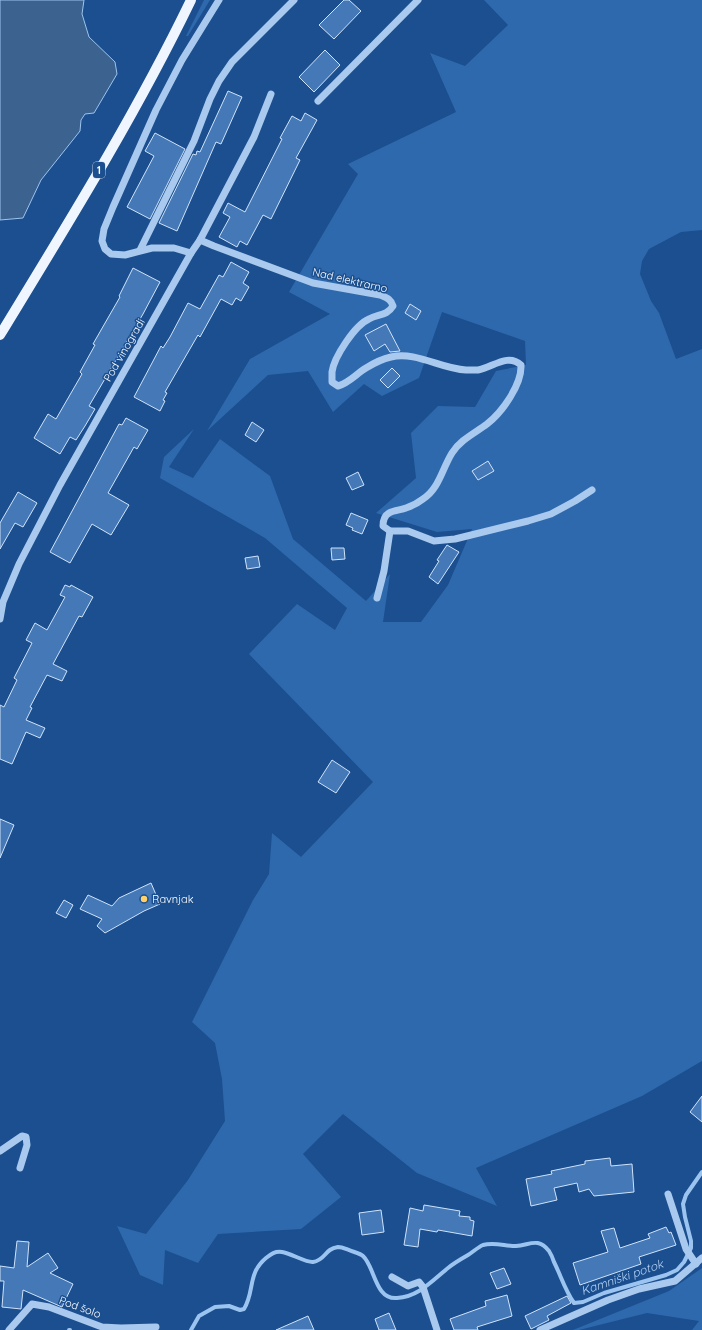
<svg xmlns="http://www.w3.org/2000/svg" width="702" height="1330" viewBox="0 0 702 1330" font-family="Quicksand,sans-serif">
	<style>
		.green { fill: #2e69ad }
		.water { fill: #3c6290; stroke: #9cc4f0 }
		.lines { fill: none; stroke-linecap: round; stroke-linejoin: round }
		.stream { stroke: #9cc4f0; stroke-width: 4 }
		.building { fill: #4478b7; stroke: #cfe3fa }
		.minor { stroke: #a9c9ee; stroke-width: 7 }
		.major { stroke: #f0f6ff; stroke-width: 10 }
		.poi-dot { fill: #ffd166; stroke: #1b4f8f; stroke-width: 1.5 }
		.labels { text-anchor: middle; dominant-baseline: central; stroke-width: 3; stroke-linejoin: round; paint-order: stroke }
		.shield { fill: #1b4f8f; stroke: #bbcadd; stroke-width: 1 }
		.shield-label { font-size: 10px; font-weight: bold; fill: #fff }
		.street-label { font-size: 11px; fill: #fff; stroke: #1b4f8f }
		.poi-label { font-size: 11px; fill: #fff; stroke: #1b4f8f; text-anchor: start }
		.water-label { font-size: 12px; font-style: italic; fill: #b5d3f5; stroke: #1b4f8f }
	</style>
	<rect width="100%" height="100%" fill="#1b4f8f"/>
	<g class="green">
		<path d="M204 0H210L188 36H186Z"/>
		<path d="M484 0H702V230L681 232 649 249 642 261 640 274 651 301 659 313 676 359 702 349V1061L642 1096 476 1168 497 1206 417 1173 343 1114 303 1154 341 1197 301 1229 218 1234 198 1263 165 1250 163 1285 140 1275 117 1226 146 1234 188 1180 225 1121 222 1079 215 1043 192 1022 253 900 269 874 272 833 301 857 373 782 249 654 297 604 335 630 347 608 265 538 160 478 164 457 194 429 169 467 193 478 220 439 270 476 293 539 366 601 390 574 383 622H421L448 585 472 529 437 532 376 513 416 478 411 433 438 406 475 407 496 371 526 365 525 341 442 312 419 378 382 396 364 384 333 412 308 371 268 375 207 431 250 359 330 314 289 292 358 174 348 164 456 112 430 53 465 66 508 25Z"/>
		<path d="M702 1268V1330H692L699 1321 647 1313 579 1330H573L669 1291Z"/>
	</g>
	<path class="water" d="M0 0H84L82 14 89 37 115 62 117 74 94 113 85 114 81 120 80 131 41 180 23 218 0 220Z"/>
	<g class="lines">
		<g class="stream">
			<path d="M69 1330H70"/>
			<path d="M191 1330 199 1316 215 1307 229 1306 240 1310 244 1309C255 1291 247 1274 266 1258 271 1254 275 1251 282 1252 290 1253 307 1263 313 1262 326 1260 324 1249 338 1247 342 1247 346 1249 349 1250 353 1252 360 1253 363 1256 375 1267 375 1300 397 1298 418 1297 432 1281 448 1268 454 1263 461 1259 468 1255 473 1252 478 1247 483 1245 494 1242 505 1246 516 1246 530 1245 538 1237 549 1251 551 1254 553 1259 554 1262 561 1276 565 1290 574 1303L583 1302 604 1293 666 1275 677 1270 684 1262 691 1248V1241L685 1217 683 1204 686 1195 702 1172"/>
		</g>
	</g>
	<g class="building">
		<path d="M344 0H349L361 11 334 39 319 25Z"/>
		<path d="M325 50 340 65 314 92 299 77Z"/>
		<path d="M228 91 242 97 221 144 216 142 177 231 159 223 193 154 196 155 197 151 200 152Z"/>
		<path d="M305 113 317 120 296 158 300 160 271 219 263 215 247 245 240 241 237 247 219 237 230 217 223 213 228 203 245 212 282 139 280 138 292 116 301 121Z"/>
		<path d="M155 133 185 149 150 219 127 207 154 156 145 151Z"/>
		<path d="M231 262 249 272 243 283 249 287 241 301 236 298 232 305 221 299 200 337 198 335 165 392 167 393 163 400 165 401 160 411 134 397 161 346 163 348 170 337 188 303 200 309 219 275 223 277Z"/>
		<path d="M133 268 160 282 143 314 89 406 95 409 85 426 76 440 70 437 60 454 34 438 48 414 56 419 82 374 80 372 95 345 93 344 120 297 119 296Z"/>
		<path d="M410 304 421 311 416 320 405 313Z"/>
		<path d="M386 324 400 351 390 352 385 344 374 351 365 335Z"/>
		<path d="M392 368 400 376 388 388 380 380Z"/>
		<path d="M126 418 148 430 137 449 134 447 108 493 129 505 111 535 92 524 70 563 50 552 119 424 122 425Z"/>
		<path d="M252 422 264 430 256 442 245 435Z"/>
		<path d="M488 461 494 471 478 480 472 471Z"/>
		<path d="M358 472 364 485 352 490 346 478Z"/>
		<path d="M18 492 37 503 23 527 15 523 0 549V523Z"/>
		<path d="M351 513 368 520 362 534 352 530 353 528 346 525Z"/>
		<path d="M447 545 459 552 438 584 429 577 439 561 437 560Z"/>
		<path d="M331 548H344L345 559 332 560Z"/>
		<path d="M258 556 260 567 247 569 245 558Z"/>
		<path d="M65 585 70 587 71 585 93 597 82 617 79 616 53 664 67 671 62 681 47 675 30 707 32 708 26 720 45 728 40 738 26 732 12 764 0 759V705L4 707 17 680 14 678 32 643 26 640 35 623 47 630 65 597 60 595Z"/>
		<path d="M332 760 350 772 336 793 318 782Z"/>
		<path d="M0 819 14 825 0 858Z"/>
		<path d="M151 883 160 904 144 911 105 933 97 926 102 919 80 909 88 895 112 906 119 898Z"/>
		<path d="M64 900 73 905 66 918 56 913Z"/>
		<path d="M702 1096V1122L690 1112Z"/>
		<path d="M610 1158 611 1166 632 1164 634 1192 594 1196 589 1189 579 1192 577 1183 554 1188 557 1200 531 1206 526 1179 552 1174 551 1171 585 1164V1161Z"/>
		<path d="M424 1205 460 1211 459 1216 470 1217V1220L474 1221 472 1236 438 1230 437 1232 420 1229 418 1247 404 1245 410 1208 423 1211Z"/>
		<path d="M381 1210 384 1232 362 1235 359 1213Z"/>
		<path d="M666 1227 669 1233 671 1232 676 1245 639 1257 641 1264 580 1285 573 1263 608 1252 601 1231 614 1228 620 1248 650 1238 648 1234Z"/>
		<path d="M17 1241 29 1242 27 1267 48 1253 58 1268 50 1273 73 1284 62 1307 23 1290 21 1309 2 1307 4 1281H0V1266L14 1268Z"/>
		<path d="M504 1268 511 1284 497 1289 490 1273Z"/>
		<path d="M507 1295 512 1316 477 1327 478 1330H454L450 1319 486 1306 485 1301Z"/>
		<path d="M567 1296 571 1303 547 1316 549 1320 531 1329 525 1316Z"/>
		<path d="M389 1313 396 1330H379L375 1319Z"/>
		<path d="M308 1316 314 1330H276Z"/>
	</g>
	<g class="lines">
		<g class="minor">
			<path d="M318 101 418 0"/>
			<path d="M200 240 214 246 313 283 380 295C387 298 391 299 393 306 387 316 378 314 369 319 355 325 334 357 332 372 332 375 332 379 332 382L338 386C349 383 356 374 366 368 374 363 382 359 391 357 416 351 441 369 466 370 470 370 475 370 478 370 493 367 508 353 521 365 522 385 502 412 487 424 475 433 460 440 452 453 442 469 439 489 423 499 418 503 412 506 406 508 401 510 394 510 389 513 384 516 383 521 383 526L390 531H408L434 541 455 539 528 521 551 514 575 501 592 490"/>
			<path d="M140 250 194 141 210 99 219 81 232 62 294 0"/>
			<path d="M191 253 174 248H152L125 255 111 254 105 249 102 241 104 229 113 207 156 110 182 60 219 0"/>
			<path d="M377 598 384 571 390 531"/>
			<path d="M0 619 3 602 19 564 60 485 191 253 200 240 254 137 271 94"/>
			<path d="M0 1151 22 1136 26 1137 27 1145 20 1168"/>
			<path d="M668 1194 686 1249 696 1264"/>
			<path d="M392 1277 408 1286 419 1282 423 1287 437 1330"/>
			<path d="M9 1330 32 1304 49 1307 102 1327 121 1328 156 1327"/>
			<path d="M540 1330 608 1300 639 1289 675 1281 702 1258"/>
		</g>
		<path class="major" d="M0 335C67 225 135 116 191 0"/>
	</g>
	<circle class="poi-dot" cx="144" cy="899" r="4"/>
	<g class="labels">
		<rect class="shield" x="93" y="162" width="12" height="16" rx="3"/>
		<g class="shield-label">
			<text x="99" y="170">1</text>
		</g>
		<g class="street-label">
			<text transform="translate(350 280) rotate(13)">Nad elektrarno</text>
			<text transform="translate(124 350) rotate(-60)">Pod vinogradi</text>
			<text transform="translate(80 1307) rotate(20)">Pod šolo</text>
		</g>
		<g class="poi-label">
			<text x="152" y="899">Ravnjak</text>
		</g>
		<g class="water-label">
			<text transform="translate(622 1277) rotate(-19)">Kamniški potok</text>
		</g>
	</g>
</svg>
